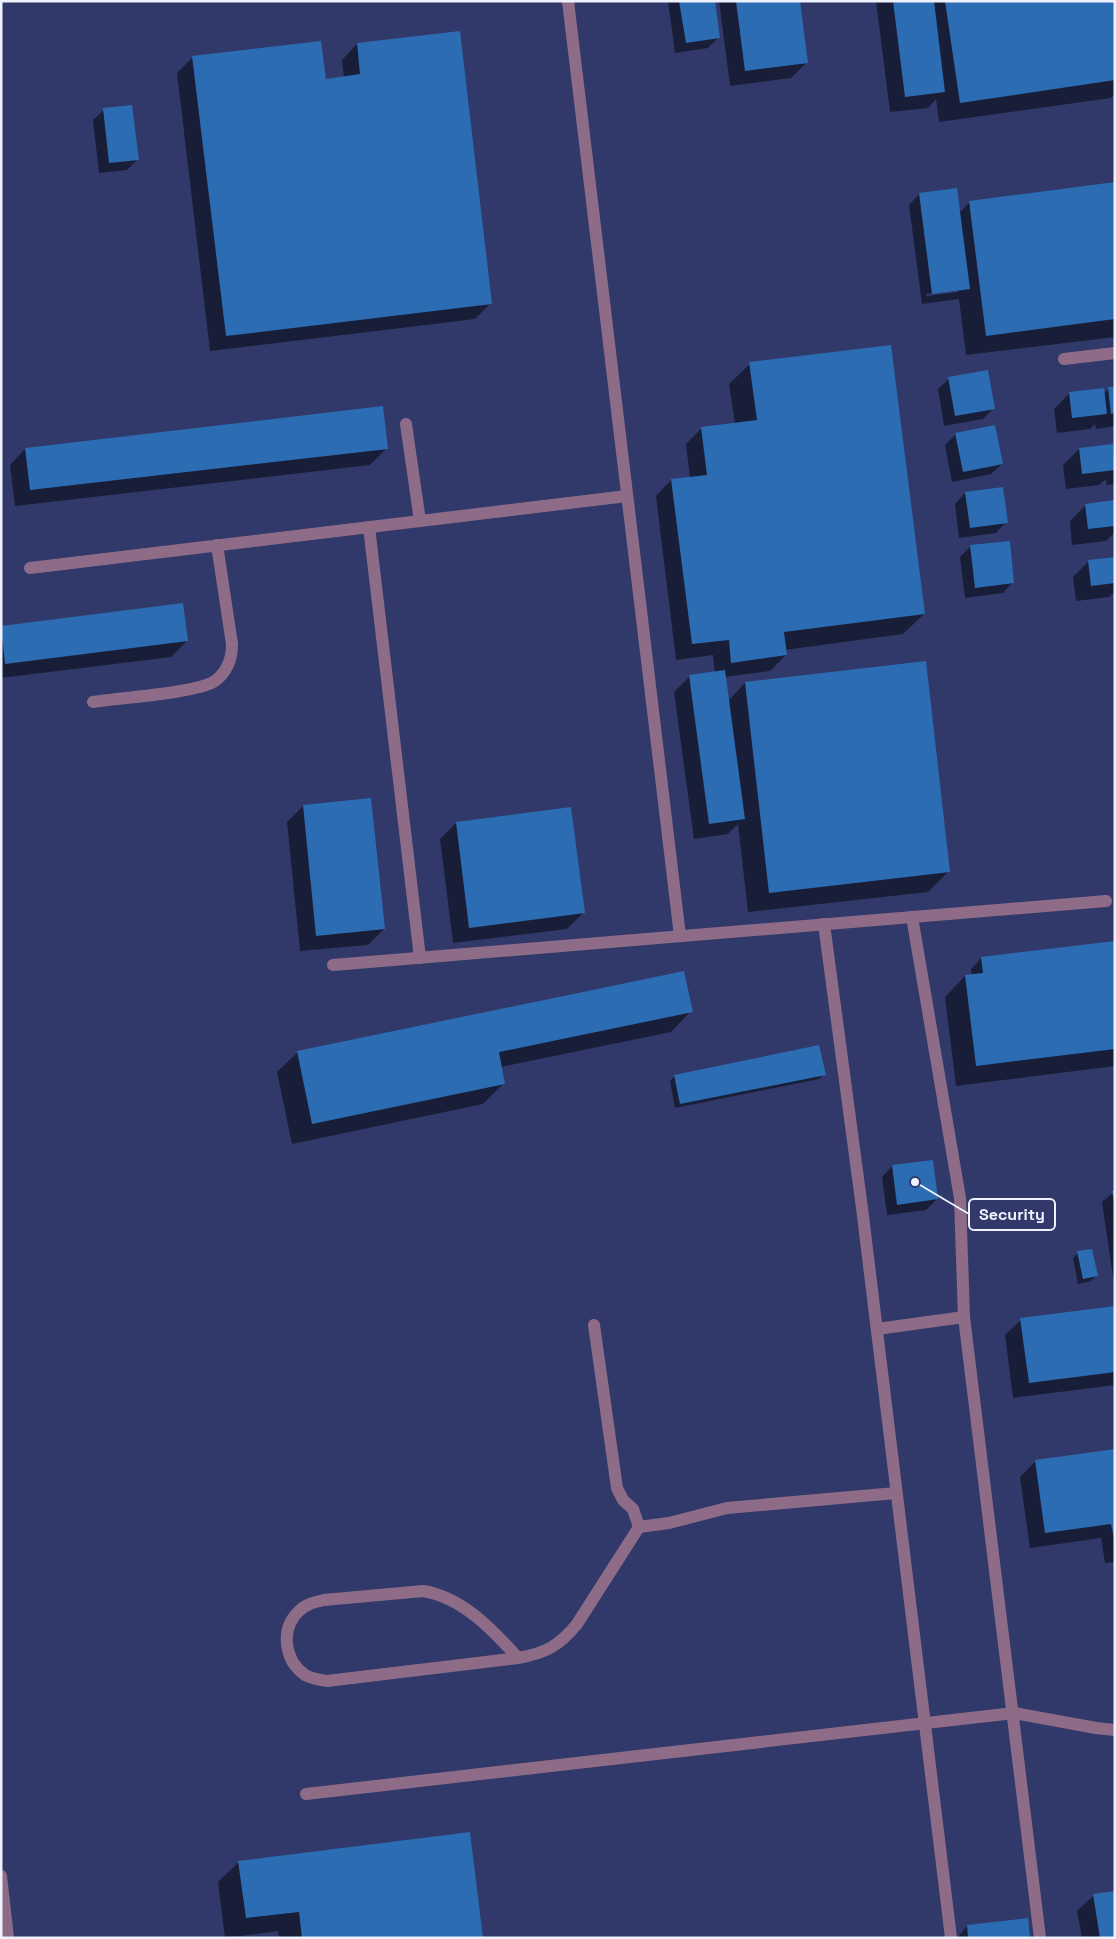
<svg xmlns="http://www.w3.org/2000/svg" width="1116" height="1939" viewBox="0 0 1116 1939" font-family="'Space Grotesk',sans-serif">
	<style>
		.shadow { fill: #0007; fill-rule: evenodd }
		.building { fill: #2c6cb2 }
		.lines { fill: none; stroke-linecap: round; stroke-linejoin: round }
		.lane { stroke: #8e6c87; stroke-width: 12 }
		.street { stroke: #8e6c87; stroke-width: 12 }
		.leader { fill: none; stroke: #eef2fe; stroke-width: 2 }
		.callout-dot { fill: #eef2fe; stroke: #303969; stroke-width: 2 }
		.callout { fill: #303969; stroke: #eef2fe; stroke-width: 2 }
		.callout-label { font-size: 16px; text-anchor: middle; font-weight: bold; fill: #eef2fe }
	</style>
	<rect width="100%" height="100%" fill="#303969"/>
	<g class="shadow">
		<path d="M668 1H713L719 37 708 48 675 53Z"/>
		<path d="M719 1H799L807 62 791 78 730 86Z"/>
		<path d="M876 1H1115V94L1111 98 939 122 936 99 928 108 890 112Z"/>
		<path d="M357 44 491 303 475 319 210 351 177 73 193 57 325 80 344 78 342 60Z"/>
		<path d="M104 110 137 160 127 170 99 173 93 120Z"/>
		<path d="M1115 184V337L966 355 959 299 922 304 909 205 919 194 959 213 970 202ZM958 289V292L926 296V294Z"/>
		<path d="M750 364 924 614 903 634 785 650 786 655 770 671 725 677 728 701 745 683 949 871 928 892 748 912 738 824 728 834 694 839 674 692 690 676 715 673 713 655 676 660 656 496 671 480 690 478 686 444 702 428 735 424 729 384Z"/>
		<path d="M949 379 993 409 983 419 944 426 938 389Z"/>
		<path d="M1115 388V426L1096 429 1095 424 1090 429 1057 433 1054 409 1070 393 1103 394 1109 389Z"/>
		<path d="M956 434 1002 464 991 474 952 482 945 445Z"/>
		<path d="M1112 445 1113 451 1115 449V484L1106 485V479L1099 485 1066 489 1063 465 1079 449Z"/>
		<path d="M25 449H386L370 465 15 506 10 465Z"/>
		<path d="M965 493 1006 522 996 533 959 538 955 504Z"/>
		<path d="M1115 501V540L1113 534 1106 541 1072 545 1070 521 1086 505Z"/>
		<path d="M970 547 1013 582 1003 593 965 598 960 557Z"/>
		<path d="M1115 558V591L1109 597 1076 601 1073 577 1089 561Z"/>
		<path d="M1 627 187 641 171 657 1 678Z"/>
		<path d="M370 799 384 929 368 945 300 951 287 822 303 806Z"/>
		<path d="M456 823 583 913 567 929 453 943 440 839Z"/>
		<path d="M1115 942V1066L956 1086 945 997 965 976 972 975 971 969 981 958Z"/>
		<path d="M691 1011 671 1032 501 1067 504 1083 483 1104 292 1144 277 1072 298 1052Z"/>
		<path d="M824 1074 819 1079 675 1108 670 1081 675 1076Z"/>
		<path d="M892 1166 937 1199 926 1210 887 1215 882 1177Z"/>
		<path d="M1115 1191V1284H1114L1102 1202Z"/>
		<path d="M1078 1253 1096 1276 1091 1281 1078 1284 1073 1258Z"/>
		<path d="M1115 1308V1385L1013 1398 1005 1335 1021 1320Z"/>
		<path d="M1115 1450V1562L1105 1563 1101 1538 1030 1548 1020 1477 1036 1461Z"/>
		<path d="M239 1862 481 1938H279L278 1931 225 1938 218 1882Z"/>
		<path d="M1115 1892V1938H1082L1077 1911 1093 1896Z"/>
		<path d="M967 1926 1029 1938H957Z"/>
	</g>
	<g class="building">
		<path d="M679 1H715L720 38 686 43Z"/>
		<path d="M736 1H800L808 63 745 71Z"/>
		<path d="M893 1H934L945 92 905 97Z"/>
		<path d="M945 1H1115V80L960 103Z"/>
		<path d="M460 31 492 304 226 336 192 56 321 41 326 79 360 74 357 43Z"/>
		<path d="M132 105 139 160 109 163 103 108Z"/>
		<path d="M1115 182V319L986 336 969 201Z"/>
		<path d="M957 188 970 289 932 294 919 193Z"/>
		<path d="M891 345 925 614 784 632 787 655 731 663 729 640 692 644 671 479 707 475 701 427 757 420 749 362Z"/>
		<path d="M988 370 995 409 955 416 948 377Z"/>
		<path d="M1108 387H1115V413L1111 414Z"/>
		<path d="M1104 388 1107 414 1072 418 1069 392Z"/>
		<path d="M383 406 388 449 30 490 25 448Z"/>
		<path d="M995 425 1003 464 963 472 955 433Z"/>
		<path d="M1113 444 1115 470 1082 474 1079 448Z"/>
		<path d="M1003 487 1008 523 970 528 965 492Z"/>
		<path d="M1115 500V526L1088 529 1085 504Z"/>
		<path d="M1010 541 1014 583 975 588 970 545Z"/>
		<path d="M1115 557V583L1091 586 1088 560Z"/>
		<path d="M183 603 188 641 5 664 1 626Z"/>
		<path d="M926 661 950 872 769 893 745 682Z"/>
		<path d="M725 670 745 819 709 824 689 675Z"/>
		<path d="M371 798 385 929 316 936 303 805Z"/>
		<path d="M571 807 585 913 469 928 456 822Z"/>
		<path d="M1115 941V1049L976 1066 965 975 983 973 981 957Z"/>
		<path d="M684 971 693 1012 499 1052 505 1084 312 1124 297 1051Z"/>
		<path d="M819 1045 826 1075 680 1104 674 1075Z"/>
		<path d="M933 1160 938 1199 897 1205 892 1165Z"/>
		<path d="M1115 1190V1202H1114L1112 1191Z"/>
		<path d="M1092 1249 1098 1276 1083 1279 1077 1251Z"/>
		<path d="M1115 1306V1372L1029 1383 1020 1318Z"/>
		<path d="M1115 1449V1543L1111 1524 1045 1533 1035 1460Z"/>
		<path d="M470 1832 483 1938H302L299 1912 246 1918 238 1861Z"/>
		<path d="M1115 1891V1938H1100L1093 1894Z"/>
		<path d="M1028 1918 1030 1938H968L967 1925Z"/>
	</g>
	<g class="lines">
		<g class="lane">
			<path d="M568 1 680 936"/>
			<path d="M1064 359 1115 353"/>
			<path d="M406 424 420 521"/>
			<path d="M369 527 420 958"/>
			<path d="M30 568 627 496"/>
			<path d="M93 702C118 698 197 693 215 681 227 672 232 659 232 644L217 545"/>
			<path d="M912 917 960 1198 964 1317 1040 1938"/>
			<path d="M824 924 862 1208 951 1938"/>
			<path d="M333 965 1106 901"/>
			<path d="M594 1325 617 1488 623 1500 633 1509 639 1527 669 1523 727 1508 896 1493"/>
			<path d="M877 1329 964 1317"/>
			<path d="M423 1591C462 1597 493 1630 518 1658L327 1681C320 1680 312 1679 305 1675 284 1660 280 1629 299 1611 306 1604 315 1602 324 1600Z"/>
			<path d="M518 1658C546 1653 559 1646 577 1624L639 1527"/>
			<path d="M306 1794 1014 1713 1096 1728 1115 1730"/>
		</g>
		<path class="street" d="M1 1876 8 1938"/>
	</g>
	<path class="leader" d="M915 1182L969 1214"/>
	<circle class="callout-dot" cx="915" cy="1182" r="5"/>
	<rect class="callout" x="969" y="1199" width="86" height="31" rx="5"/>
	<g class="callout-label">
		<text x="1012" y="1220">Security</text>
	</g>
	<rect width="1116" height="1939" fill="none" stroke="#eef2fe" stroke-width="5"/>
</svg>
